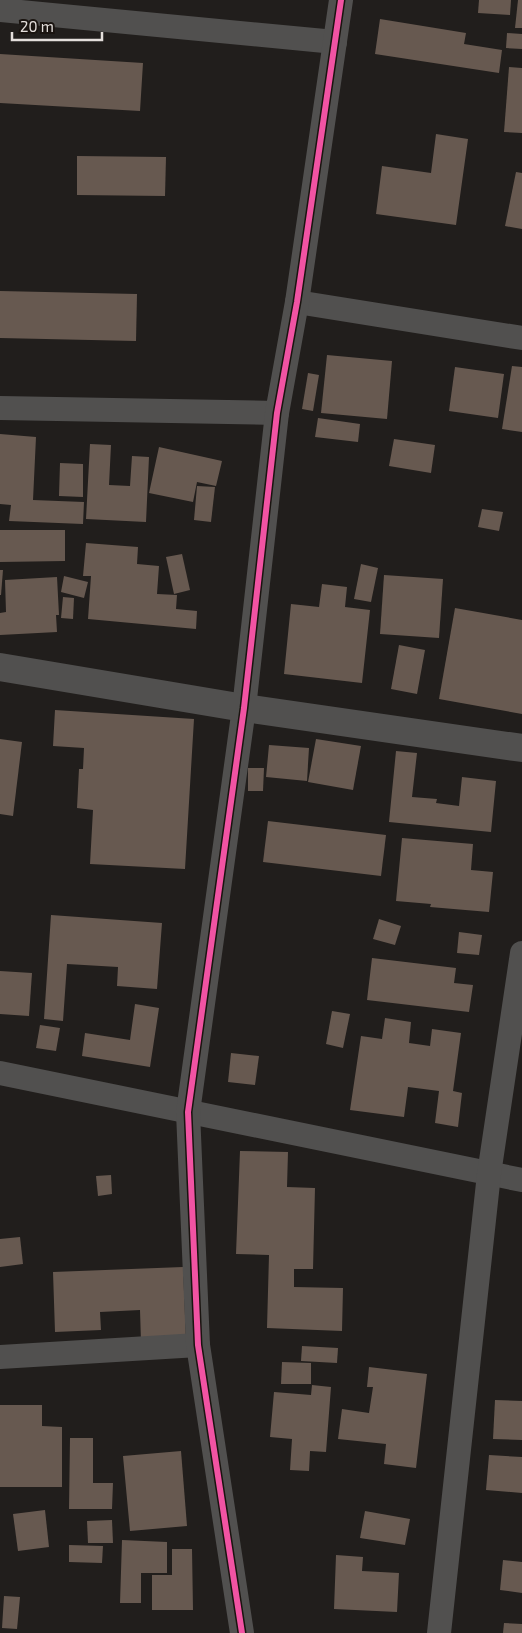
<svg xmlns="http://www.w3.org/2000/svg" width="522" height="1633" viewBox="0 0 522 1633" font-family="'Exo 2',sans-serif">
	<style>
		.building { fill: #675950 }
		.lines { fill: none; stroke-linecap: round; stroke-linejoin: round }
		.minor { stroke: #51504f; stroke-width: 24 }
		.tertiary { stroke: #51504f; stroke-width: 28 }
		.cycleway-casing { stroke: #1a1410; stroke-width: 9 }
		.cycleway { stroke: #f153a3; stroke-width: 6 }
	</style>
	<rect width="100%" height="100%" fill="#211e1c"/>
	<g class="building">
		<path d="M479 0H511L510 15 478 13Z"/>
		<path d="M518 0H522V28H515Z"/>
		<path d="M380 19 466 33 464 44 502 50 499 73 375 54Z"/>
		<path d="M507 33 522 34V49L506 48Z"/>
		<path d="M0 54 143 63 140 111 0 103Z"/>
		<path d="M509 67 522 68V133L504 132Z"/>
		<path d="M436 134 468 139 456 225 376 214 382 166 431 173Z"/>
		<path d="M77 156 166 157 165 196 77 195Z"/>
		<path d="M516 172 522 173V229L505 226Z"/>
		<path d="M0 291 137 294 136 341 0 338Z"/>
		<path d="M327 355 392 361 387 419 321 413Z"/>
		<path d="M512 366 522 367V432L502 429Z"/>
		<path d="M455 367 504 374 498 418 449 411Z"/>
		<path d="M308 373 319 375 313 411 302 409Z"/>
		<path d="M318 418 360 424 358 442 315 437Z"/>
		<path d="M0 434 36 437 33 500 84 502 83 524 9 521 11 505 0 504Z"/>
		<path d="M394 439 435 445 431 473 389 466Z"/>
		<path d="M90 444 111 445 109 485 130 486 132 456 149 457 146 522 86 519Z"/>
		<path d="M159 447 222 461 216 486 197 482 193 502 149 493Z"/>
		<path d="M60 463 83 464V497L59 496Z"/>
		<path d="M197 486 215 487 211 522 194 520Z"/>
		<path d="M482 509 503 512 499 531 478 527Z"/>
		<path d="M0 530H65V561L0 562Z"/>
		<path d="M86 543 138 547 137 564 159 566 157 594 177 595 176 609 197 611 196 629 88 619 91 576H83Z"/>
		<path d="M182 554 190 590 174 594 166 557Z"/>
		<path d="M361 564 378 568 371 602 354 599Z"/>
		<path d="M0 570H3L1 595H0Z"/>
		<path d="M384 575 443 579 439 638 380 634Z"/>
		<path d="M64 576 88 582 84 598 61 592Z"/>
		<path d="M57 577 59 615H56L57 632 0 635V613L6 612 5 580Z"/>
		<path d="M322 584 347 587 345 607 370 610 362 683 284 674 291 604 319 607Z"/>
		<path d="M63 597 74 598 73 619 61 618Z"/>
		<path d="M455 608 522 620V714L439 699Z"/>
		<path d="M399 645 425 650 417 694 391 689Z"/>
		<path d="M55 710 194 719 185 869 90 864 93 810 77 808 79 769H83L84 748 53 746Z"/>
		<path d="M0 739 22 742 13 816 0 814Z"/>
		<path d="M316 739 361 746 353 790 308 782Z"/>
		<path d="M269 745 309 748 307 781 266 777Z"/>
		<path d="M396 751 417 753 412 797 437 799 436 803 459 806 462 777 496 781 491 832 389 822Z"/>
		<path d="M248 768H264L263 791H248Z"/>
		<path d="M268 821 386 835 381 876 263 862Z"/>
		<path d="M402 838 473 844 471 870 493 872 489 912 430 907 431 904 396 901Z"/>
		<path d="M51 915 162 923 157 989 117 986 118 967 67 964 63 1021 44 1019Z"/>
		<path d="M379 919 401 926 395 945 373 939Z"/>
		<path d="M459 932 482 935 479 955 457 953Z"/>
		<path d="M372 958 456 968 454 983 473 985 469 1012 367 1000Z"/>
		<path d="M0 971 32 973 29 1016 0 1014Z"/>
		<path d="M135 1004 159 1008 150 1067 82 1056 85 1033 130 1040Z"/>
		<path d="M332 1011 350 1014 343 1048 326 1044Z"/>
		<path d="M385 1018 411 1022 409 1043 430 1046 432 1029 461 1033 453 1091 462 1093 458 1127 435 1123 439 1091 408 1087 404 1117 350 1110 361 1036 382 1039Z"/>
		<path d="M40 1025 60 1028 56 1051 36 1048Z"/>
		<path d="M231 1053 259 1056 255 1085 228 1082Z"/>
		<path d="M240 1151 288 1152 287 1187 315 1188 313 1269H294V1287L343 1288 342 1331 267 1328 269 1255 236 1254Z"/>
		<path d="M111 1175 112 1194 98 1196 96 1176Z"/>
		<path d="M20 1237 23 1264 0 1267V1239Z"/>
		<path d="M183 1267 186 1340 141 1342 140 1310 100 1312 101 1330 55 1332 53 1272Z"/>
		<path d="M302 1346 338 1348 337 1363 301 1361Z"/>
		<path d="M282 1362 311 1363V1384H281Z"/>
		<path d="M369 1367 427 1374 416 1468 384 1464 386 1444 338 1439 342 1409 369 1413 373 1387H367Z"/>
		<path d="M312 1385 331 1387 326 1452 310 1451 309 1471 290 1470 292 1439 270 1437 274 1392 311 1395Z"/>
		<path d="M495 1400 522 1401V1440L493 1439Z"/>
		<path d="M0 1405H42V1426L62 1427V1487H0Z"/>
		<path d="M70 1438H93V1483H113L112 1509H69Z"/>
		<path d="M181 1451 187 1526 130 1531 123 1456Z"/>
		<path d="M489 1455 522 1457V1493L486 1490Z"/>
		<path d="M45 1510 49 1547 18 1551 13 1514Z"/>
		<path d="M365 1511 410 1519 405 1545 360 1538Z"/>
		<path d="M112 1520 113 1543H88L87 1521Z"/>
		<path d="M122 1540 167 1542V1573H141V1603H120Z"/>
		<path d="M69 1545 103 1546 102 1563 69 1562Z"/>
		<path d="M172 1549H192L193 1610H152V1575H172Z"/>
		<path d="M336 1555 363 1557 362 1571 399 1573 397 1612 334 1609Z"/>
		<path d="M503 1560 522 1562V1593L500 1590Z"/>
		<path d="M4 1596 20 1597 17 1629 2 1628Z"/>
		<path d="M504 1623 522 1624V1633H503Z"/>
	</g>
	<g class="lines">
		<g class="minor">
			<path d="M0 10 335 42"/>
			<path d="M297 302 522 338"/>
			<path d="M0 408 277 413"/>
			<path d="M0 1073 522 1180"/>
			<path d="M0 1357 198 1345"/>
			<path d="M242 1633 198 1345 188 1112 244 708 277 413 297 302 341 0"/>
			<path d="M439 1633 489 1174 522 953"/>
		</g>
		<path class="tertiary" d="M0 667 244 708 522 748"/>
		<g class="cycleway-casing">
			<path id="cycleway" d="M242 1633 198 1345 188 1112 244 708 277 413 297 302 341 0"/>
		</g>
		<use href="#cycleway" class="cycleway"/>
	</g>
	<path d="M12 32v8h90v-8" fill="none" stroke="#e4dfdc" stroke-width="2.5"/>
	<text x="20" y="32" font-size="15" fill="#e4dfdc" stroke="#1a1410" stroke-width="4" paint-order="stroke">20 m</text>
</svg>
